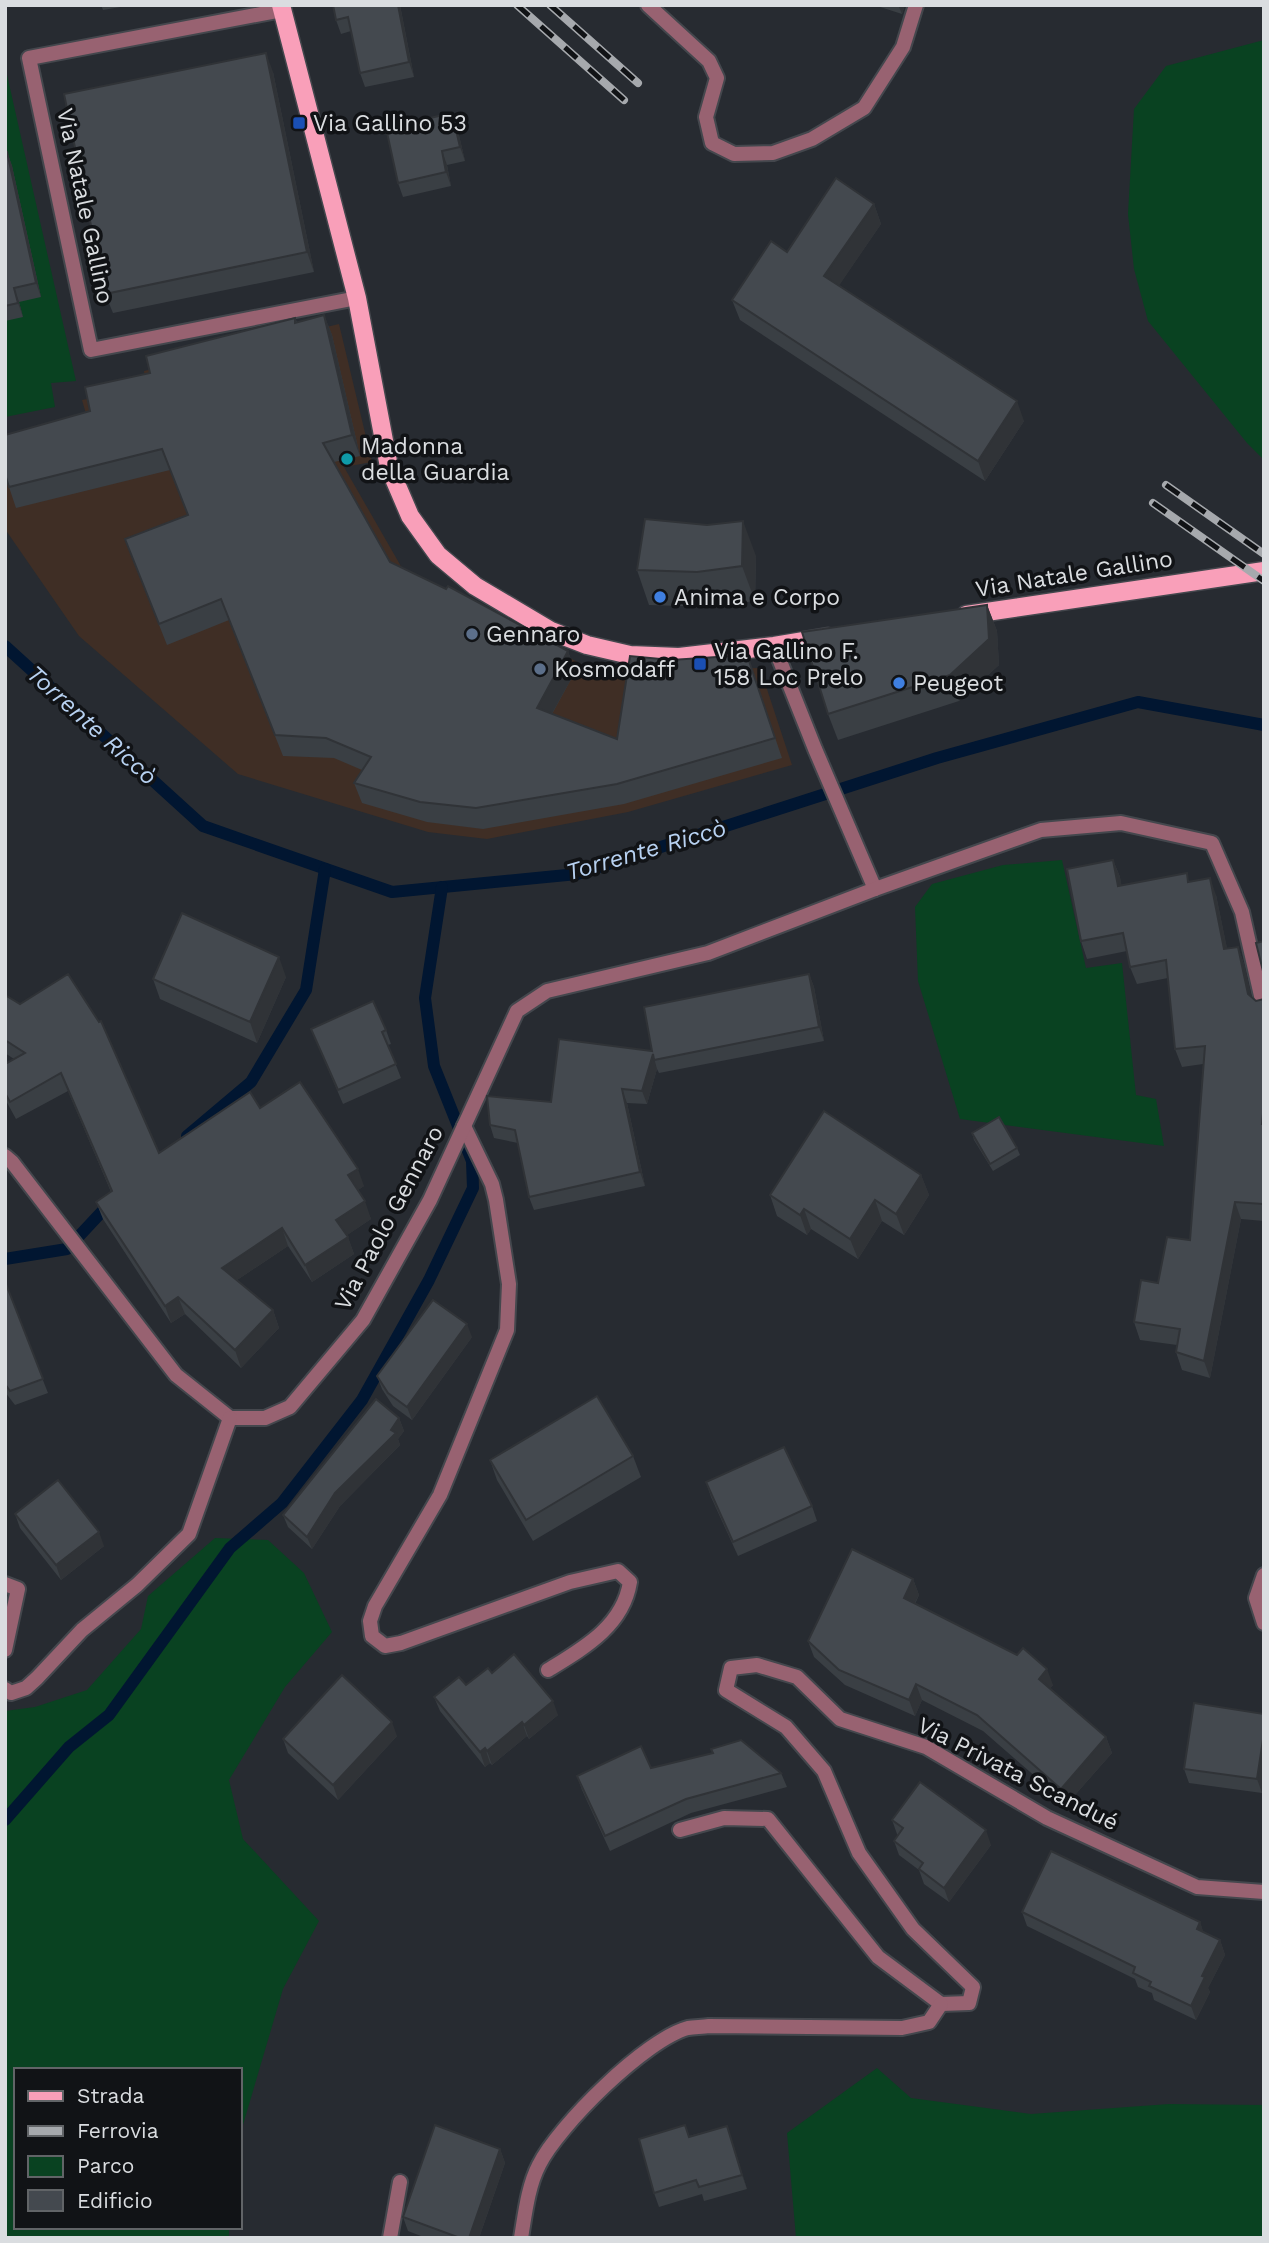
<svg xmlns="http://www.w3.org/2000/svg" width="1269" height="2243" viewBox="0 0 1269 2243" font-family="'Work Sans',sans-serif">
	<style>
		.industrial { fill: #3f2e25 }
		.green { fill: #094221 }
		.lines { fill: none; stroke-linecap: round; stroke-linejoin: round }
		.stream { stroke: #011631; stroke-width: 12 }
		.lane-casing { stroke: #44474d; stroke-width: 18 }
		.street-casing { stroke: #44474d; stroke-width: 18 }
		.primary-casing { stroke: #44474d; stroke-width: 21 }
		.lane { stroke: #986271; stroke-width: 14 }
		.street { stroke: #986271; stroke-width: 14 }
		.primary { stroke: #f99fb9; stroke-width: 18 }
		.rail-casing { stroke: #a6a9ad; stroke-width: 8 }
		.rail { stroke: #111316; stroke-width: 5; stroke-dasharray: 16; stroke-linecap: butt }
		.wall { fill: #3a3f44 }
		.shaded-wall { fill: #303337 }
		.building { fill: #44494f; stroke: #303337; stroke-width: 2 }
		.transit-dot { fill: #1a4fb4; stroke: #111316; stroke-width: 2.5 }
		.culture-dot { fill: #0f9aa8; stroke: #111316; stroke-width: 2.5 }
		.shop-dot { fill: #3f7fe0; stroke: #111316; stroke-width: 2.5 }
		.service-dot { fill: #5c6f8a; stroke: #111316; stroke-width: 2.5 }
		.labels { text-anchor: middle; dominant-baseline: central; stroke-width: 7; stroke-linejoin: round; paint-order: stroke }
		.poi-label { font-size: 23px; fill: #dadde0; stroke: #111316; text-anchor: start }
		.street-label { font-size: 23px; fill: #dadde0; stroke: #111316 }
		.water-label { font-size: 24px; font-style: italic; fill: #b7d1f1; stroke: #111316 }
	</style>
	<rect width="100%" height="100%" fill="#272b31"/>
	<path class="industrial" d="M339 324 372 462 344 467 406 575 459 598 581 664 680 670 760 668 792 765 628 812 487 839 428 832 238 774 79 636 5 529V450L89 424 82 400 146 388 144 371Z"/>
	<g class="green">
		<path d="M1264 40V460L1247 443 1148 321 1134 269 1128 214 1134 109 1166 66Z"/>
		<path d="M5 66 76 381 51 383 55 407 5 417Z"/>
		<path d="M1062 860 1086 968 1122 963 1136 1095 1156 1099 1164 1146 960 1119 918 981 915 907 932 884 1003 865Z"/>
		<path d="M215 1538 268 1540 304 1573 332 1632 285 1687 229 1780 243 1839 319 1921 283 1989 240 2135V2070H16V2227H229V2238H5V1711L35 1707 87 1690 141 1629 148 1596Z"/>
		<path d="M877 2068 911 2098 1031 2114 1169 2104 1264 2105V2238H796L787 2133Z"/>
	</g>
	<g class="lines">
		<g class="stream">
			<path d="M5 646 203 826 392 892 577 874 937 758 1138 702 1264 725"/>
			<path d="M187 1136 251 1082 306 990 325 869"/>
			<path d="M5 1259 67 1249 110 1203"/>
			<path d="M5 1820 69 1747 109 1715 230 1548 282 1503 362 1400 429 1280 473 1188 472 1161 434 1066 425 998 442 887"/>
		</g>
		<g class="lane-casing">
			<g id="lane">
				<path d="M648 5 709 61 717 78 706 117 712 143 734 154 773 153 812 139 864 108 903 47 916 5"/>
				<path d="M464 1126 492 1184 496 1200 509 1284 507 1330 440 1495 375 1606 370 1621 372 1636 385 1646 401 1643 570 1582 618 1571 630 1582C623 1626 584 1648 548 1670"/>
				<path d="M390 2238 400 2182"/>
			</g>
		</g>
		<g class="street-casing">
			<g id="street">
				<path d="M282 10 29 58 91 350 357 298"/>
				<path d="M774 646 815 749 875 889"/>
				<path d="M5 1156 12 1162 176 1375 230 1418H265L290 1407 363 1320 430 1200 517 1011 547 991 708 953 875 889 1041 830 1121 823 1212 843 1242 912 1264 1009"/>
				<path d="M1264 1575 1256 1598 1264 1623"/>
				<path d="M5 1584 18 1589 5 1650"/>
				<path d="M5 1689 11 1693 26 1688 37 1678 82 1630 137 1585 189 1534 230 1418"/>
				<path d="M680 1830 724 1818 768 1819 878 1957 941 2004 969 2003 973 1987 913 1929 859 1853 824 1771 786 1727 726 1690 731 1668 757 1665 797 1677 840 1719 926 1747 1047 1818 1197 1887 1264 1892"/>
				<path d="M521 2238C525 2214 528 2186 539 2165 558 2126 646 2039 688 2028 695 2027 702 2027 709 2026L902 2028 929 2022 941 2004"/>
			</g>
		</g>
		<g class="primary-casing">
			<g id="primary">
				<path d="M281 5 357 298 389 467 410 516 438 555 475 586 551 631 587 645 630 655 679 657 774 646 828 637"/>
				<path d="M966 615 1264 571"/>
			</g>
		</g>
		<use href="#lane" class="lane"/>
		<use href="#street" class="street"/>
		<use href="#primary" class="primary"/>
		<g class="rail-casing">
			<g id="rail">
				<path d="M517 5 624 100"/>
				<path d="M550 5 638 83"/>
				<path d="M1166 485 1264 554"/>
				<path d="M1153 503 1264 581"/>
			</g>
		</g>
		<use href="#rail" class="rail"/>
	</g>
	<g class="wall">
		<path d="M101 5H132L103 10Z"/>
		<path d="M400 5 414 77 365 87 360 73 351 31 341 34 336 20Z"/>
		<path d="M874 5H905L902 14Z"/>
		<path d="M273 72 314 272 113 313 105 294Z"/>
		<path d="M457 127 465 161 447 165 451 186 403 197 398 183Z"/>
		<path d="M5 152H7L12 166 41 297 19 302 23 317 5 321Z"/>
		<path d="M874 204 881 224 839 285 1024 421 985 481 740 320 732 300 787 252Z"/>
		<path d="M324 315 332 335 360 456 334 462 390 562 568 651 575 672 552 714 617 739 671 660 747 655 782 758 624 804 483 829 427 822 362 803 354 783 362 770 334 758 283 756 229 620 167 645 125 539 188 515 170 470 16 508 9 487 90 411 150 373 295 318 297 322Z"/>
		<path d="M756 556 755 601 710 607 649 605 637 570Z"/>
		<path d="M987 605 997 631 999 665 959 701 838 740 828 714Z"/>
		<path d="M1113 860 1120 877 1121 886 1190 882 1216 895 1227 949 1238 947 1244 964 1251 997 1256 1001 1264 999V1221L1241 1219 1210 1378 1182 1370 1176 1352 1177 1345 1140 1340 1134 1322 1158 1283 1190 1240 1203 1064 1182 1067 1175 1049 1168 978 1137 984 1130 967 1127 951 1087 959 1081 941Z"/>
		<path d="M809 974 814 987 824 1041 659 1073 657 1069 647 1104 627 1103 645 1186 534 1210 529 1197 518 1143 494 1138 490 1125 551 1102Z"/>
		<path d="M286 977 257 1043 160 999 153 979Z"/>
		<path d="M5 995 159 1153 260 1108 364 1186 358 1190 371 1219 347 1235 354 1254 312 1282 288 1246 237 1280 273 1310 279 1328 241 1368 185 1314 171 1323 103 1219 96 1202 111 1192 68 1091 16 1119 5 1099V1064L14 1059 5 1053Z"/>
		<path d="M311 1029 386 1030 391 1044 388 1045 401 1078 343 1104Z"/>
		<path d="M972 1133 1017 1148 1020 1155 993 1171 974 1140Z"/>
		<path d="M921 1175 929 1195 904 1235 882 1221 858 1259 811 1229 807 1235 777 1216 770 1195Z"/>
		<path d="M5 1284 48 1393 15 1405 5 1392Z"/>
		<path d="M472 1337 412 1420 393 1406 382 1389 377 1376Z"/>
		<path d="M399 1418 404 1431 398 1439 400 1445 340 1506 312 1549 288 1527 283 1515Z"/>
		<path d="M633 1456 641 1477 533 1541 497 1480 490 1460Z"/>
		<path d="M706 1482 812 1506 817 1521 738 1556 711 1497Z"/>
		<path d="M15 1514 104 1546 61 1580 20 1528Z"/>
		<path d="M913 1579 919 1595 915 1604 1053 1685 1050 1688 1106 1737 1112 1753 1067 1804 983 1731 922 1700 915 1716 845 1685 814 1657 808 1641Z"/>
		<path d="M492 1673 558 1715 529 1739 527 1736 492 1765 490 1763 485 1767 440 1711 434 1697 466 1685Z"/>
		<path d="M1264 1714 1262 1793 1189 1783 1184 1769Z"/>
		<path d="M397 1736 338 1800 288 1753 283 1739Z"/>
		<path d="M713 1753 781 1773 787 1787 691 1813 610 1851 582 1790 577 1776 651 1768Z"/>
		<path d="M892 1820 991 1845 949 1902 924 1884 919 1870 899 1855 894 1841 898 1835 897 1834Z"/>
		<path d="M1022 1912 1200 1922 1203 1932 1220 1940 1225 1955 1208 1988 1210 1992 1196 2020 1154 2000 1152 1993 1138 1987 1135 1979 1027 1926Z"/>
		<path d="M727 2126 747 2189 704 2201 702 2194 659 2207 654 2193 689 2136Z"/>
		<path d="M500 2149 505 2163 479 2238H426L408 2231 403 2217Z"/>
	</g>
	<g class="shaded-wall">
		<path d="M398 5H400L414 77 409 62Z"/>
		<path d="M900 5H905L902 14 899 7Z"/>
		<path d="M266 53 273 72 314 272 307 252Z"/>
		<path d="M452 113 457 127 465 161 460 147Z"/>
		<path d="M442 151 447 165 451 186 446 172Z"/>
		<path d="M7 152 12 166 41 297 36 283Z"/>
		<path d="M874 204 881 224 832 296 824 276Z"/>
		<path d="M14 288 19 302 23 317 18 303Z"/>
		<path d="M324 315 332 335 360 456 352 435Z"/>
		<path d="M1017 401 1024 421 985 481 978 461Z"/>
		<path d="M743 521 756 556 755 601 742 566Z"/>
		<path d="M987 605 997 631 999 665 959 701 950 675Z"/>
		<path d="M568 651 575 672 544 728 537 708Z"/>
		<path d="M1113 860 1120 877 1125 904 1118 886Z"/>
		<path d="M1210 878 1216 895 1231 967 1224 949Z"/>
		<path d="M1238 947 1244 964 1255 1011 1248 994Z"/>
		<path d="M279 957 286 977 257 1043 250 1022Z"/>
		<path d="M809 974 814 987 824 1041 819 1027Z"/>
		<path d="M653 1054 657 1069 647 1104 642 1091Z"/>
		<path d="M622 1089 627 1103 645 1186 640 1172Z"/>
		<path d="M358 1169 364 1186 354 1193 348 1175Z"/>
		<path d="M921 1175 929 1195 904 1235 896 1214Z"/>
		<path d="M875 1200 882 1221 858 1259 850 1239Z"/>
		<path d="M365 1201 371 1219 343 1238 336 1220Z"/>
		<path d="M1235 1202 1241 1219 1210 1378 1204 1361Z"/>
		<path d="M804 1209 811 1229 807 1235 800 1215Z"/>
		<path d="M282 1228 288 1246 228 1286 222 1268Z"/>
		<path d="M348 1237 354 1254 312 1282 305 1265Z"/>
		<path d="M178 1297 185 1314 171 1323 165 1306Z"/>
		<path d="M273 1310 279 1328 241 1368 235 1350Z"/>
		<path d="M467 1324 472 1337 412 1420 407 1407Z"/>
		<path d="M399 1418 404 1431 398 1439 400 1445 340 1506 312 1549 307 1537 335 1493 391 1430Z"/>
		<path d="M99 1532 104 1546 61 1580 56 1565Z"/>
		<path d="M913 1579 919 1595 909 1614 904 1598Z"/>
		<path d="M1047 1669 1053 1685 1044 1694 1039 1679Z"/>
		<path d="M916 1684 922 1700 915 1716 909 1700Z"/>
		<path d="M553 1701 558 1715 529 1739 524 1725Z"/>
		<path d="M392 1722 397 1736 338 1800 333 1785Z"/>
		<path d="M522 1722 527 1736 492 1765 487 1751Z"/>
		<path d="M1264 1733V1781L1262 1793 1257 1779Z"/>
		<path d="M1106 1737 1112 1753 1067 1804 1061 1789Z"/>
		<path d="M485 1748 490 1763 485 1767 480 1752Z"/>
		<path d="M986 1830 991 1845 949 1902 944 1888Z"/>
		<path d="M1200 1922 1205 1937 1197 1929Z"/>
		<path d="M1220 1940 1225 1955 1208 1988 1210 1992 1196 2020 1191 2006 1202 1976Z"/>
		<path d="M727 2126 732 2140 747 2189 742 2175Z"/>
		<path d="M500 2149 505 2163 479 2238H469Z"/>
	</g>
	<g class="building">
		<path d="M333 5H398L409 62 360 73 348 17 336 20Z"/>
		<path d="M266 53 307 252 105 294 64 94Z"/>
		<path d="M452 113 460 147 442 151 446 172 398 183 386 128Z"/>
		<path d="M5 152H7L36 283 14 288 18 303 5 306Z"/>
		<path d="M836 178 874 204 824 276 1017 401 978 461 732 300 771 241 787 252Z"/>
		<path d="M324 315 352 435 323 443 390 562 446 589 448 586 568 651 537 708 617 739 630 656 671 660 747 655 775 738 617 784 476 808 420 802 354 783 371 757 326 738 275 735 221 599 159 624 125 539 188 515 162 449 9 487 5 474V435L90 411 85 387 150 373 146 356 295 318V323Z"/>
		<path d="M645 519 707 525 743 521 742 566 697 572 637 570Z"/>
		<path d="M987 605 989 639 950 675 828 714 802 632Z"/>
		<path d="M1113 860 1118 886 1187 873 1188 882 1210 878 1224 949 1238 947 1248 994 1256 1001 1264 999V1103L1262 1124H1264L1263 1204 1235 1202 1204 1361 1176 1352 1180 1329 1134 1322 1141 1280 1158 1283 1167 1237 1190 1240 1205 1046 1175 1049 1166 960 1130 967 1123 933 1081 941 1067 869Z"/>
		<path d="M182 913 279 957 250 1022 153 979Z"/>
		<path d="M1264 941V975L1256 943Z"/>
		<path d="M68 974 99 1022 101 1021 159 1153 250 1092 260 1108 300 1082 358 1169 348 1175 365 1201 336 1220 348 1237 305 1265 282 1228 222 1268 273 1310 235 1350 178 1297 165 1306 96 1202 112 1191 61 1073 10 1102 5 1093V1064L25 1053 5 1040V995L20 1004Z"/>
		<path d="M809 974 819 1027 654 1060 653 1054 642 1091 622 1089 640 1172 529 1197 515 1130 490 1125 487 1096 551 1102 559 1039 652 1051 644 1007Z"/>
		<path d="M373 1001 386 1030 382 1032 396 1064 338 1090 311 1029Z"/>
		<path d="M824 1111 921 1175 896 1214 875 1200 850 1239 804 1209 800 1215 770 1195Z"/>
		<path d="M999 1117 1017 1148 990 1164 972 1133Z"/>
		<path d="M6 1284 43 1379 10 1391 5 1384Z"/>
		<path d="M433 1300 467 1324 407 1407 388 1393 377 1376Z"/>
		<path d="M597 1396 633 1456 526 1520 490 1460Z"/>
		<path d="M376 1399 399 1418 391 1430 396 1433 335 1493 307 1537 283 1515Z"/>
		<path d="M784 1447 812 1506 733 1542 706 1482Z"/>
		<path d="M58 1480 99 1532 56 1565 15 1514Z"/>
		<path d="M852 1549 913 1579 904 1598 1017 1655 1023 1648 1047 1669 1039 1679 1106 1737 1061 1789 977 1715 916 1684 909 1700 839 1670 808 1641Z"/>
		<path d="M514 1654 553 1701 524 1725 522 1722 487 1751 485 1748 480 1752 434 1697 459 1677 466 1685 488 1668 492 1673Z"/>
		<path d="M342 1675 392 1722 333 1785 283 1739Z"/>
		<path d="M1194 1703 1264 1714V1733L1257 1779 1184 1769Z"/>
		<path d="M741 1740 781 1773 686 1799 605 1836 577 1776 641 1746 651 1768 713 1753 711 1749Z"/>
		<path d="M920 1782 986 1830 944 1888 919 1869 923 1863 894 1841 903 1828 892 1820Z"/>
		<path d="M1051 1851 1200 1922 1197 1929 1220 1940 1202 1976 1205 1977 1191 2006 1149 1986 1151 1982 1133 1973 1135 1967 1022 1912Z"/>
		<path d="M435 2125 500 2149 469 2238H460L403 2217Z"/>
		<path d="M685 2125 689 2137 727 2126 742 2175 699 2187 696 2180 654 2193 639 2139Z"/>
	</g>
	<g class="transit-dot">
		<rect x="292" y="116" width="14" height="14" rx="3.5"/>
		<rect x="693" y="657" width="14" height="14" rx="3.5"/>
	</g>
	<circle class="culture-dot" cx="347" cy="459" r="7"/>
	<g class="shop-dot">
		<circle cx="660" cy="597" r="7"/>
		<circle cx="899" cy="683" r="7"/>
	</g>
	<g class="service-dot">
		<circle cx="472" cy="634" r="7"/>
		<circle cx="540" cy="669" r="7"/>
	</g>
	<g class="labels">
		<g class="poi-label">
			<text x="313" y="123">Via Gallino 53</text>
			<text x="361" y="446">Madonna<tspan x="361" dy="26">della Guardia</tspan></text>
			<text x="674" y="597">Anima e Corpo</text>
			<text x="486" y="634">Gennaro</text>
			<text x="714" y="651">Via Gallino F.<tspan x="714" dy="26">158 Loc Prelo</tspan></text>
			<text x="554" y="669">Kosmodaff</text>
			<text x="913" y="683">Peugeot</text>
		</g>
		<g class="street-label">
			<text transform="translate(85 206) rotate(78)">Via Natale Gallino</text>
			<text transform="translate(1074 574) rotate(-9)">Via Natale Gallino</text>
			<text transform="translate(389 1218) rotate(-62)">Via Paolo Gennaro</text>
			<text transform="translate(1018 1774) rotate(27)">Via Privata Scandué</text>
		</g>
		<g class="water-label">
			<text transform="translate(92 725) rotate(42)">Torrente Riccò</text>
			<text transform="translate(646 850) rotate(-16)">Torrente Riccò</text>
		</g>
	</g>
	<rect width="1269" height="2243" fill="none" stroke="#dadde0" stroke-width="14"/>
	<rect x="14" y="2068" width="228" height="161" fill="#111316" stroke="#616467" stroke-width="2"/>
	<rect x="28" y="2091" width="35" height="10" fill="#f99fb9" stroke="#616467" stroke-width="2"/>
	<text x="77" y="2103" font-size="21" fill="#dadde0">Strada</text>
	<rect x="28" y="2126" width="35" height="10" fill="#a6a9ad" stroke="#616467" stroke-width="2"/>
	<text x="77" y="2138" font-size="21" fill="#dadde0">Ferrovia</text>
	<rect x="28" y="2156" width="35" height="21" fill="#094221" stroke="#616467" stroke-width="2"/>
	<text x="77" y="2173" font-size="21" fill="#dadde0">Parco</text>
	<rect x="28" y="2190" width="35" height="21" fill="#44494f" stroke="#616467" stroke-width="2"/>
	<text x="77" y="2208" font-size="21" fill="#dadde0">Edificio</text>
</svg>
